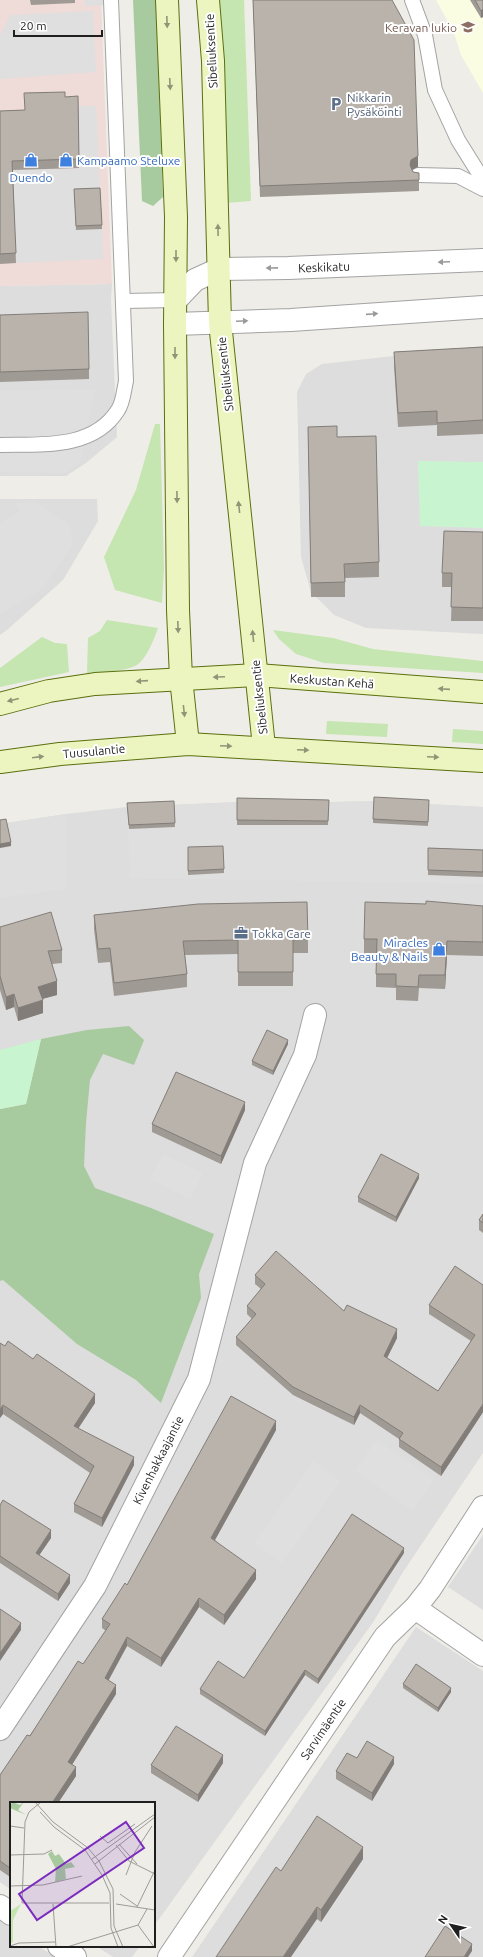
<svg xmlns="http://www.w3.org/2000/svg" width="483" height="1957" viewBox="0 0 483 1957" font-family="Ubuntu,sans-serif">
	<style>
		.residential { fill: #ddd }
		.commercial { fill: #efdbd7 }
		.education { fill: #fafde2 }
		.grass { fill: #c5e5b1 }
		.forest { fill: #a7cb9f }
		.park { fill: #c8f5d0 }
		.parking { fill: #dfdfdf }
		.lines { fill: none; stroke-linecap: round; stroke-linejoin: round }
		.lane-casing { stroke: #a3a3a3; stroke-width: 16 }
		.street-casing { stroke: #a3a3a3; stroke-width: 24 }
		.secondary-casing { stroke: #5a6f0e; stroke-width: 24 }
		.lane { stroke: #fff; stroke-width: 14 }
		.street { stroke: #fff; stroke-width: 22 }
		.secondary { stroke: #ecf5bf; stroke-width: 22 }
		.wall { fill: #9f9a94 }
		.shaded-wall { fill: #827d78 }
		.building { fill: #b9b3ac; stroke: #827d78 }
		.oneway { fill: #909577 }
		.oneway2 { fill: #9a9a9a }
		.labels { text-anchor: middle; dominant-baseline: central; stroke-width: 4; stroke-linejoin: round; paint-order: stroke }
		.education-label { font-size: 12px; fill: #785e54; stroke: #fff; text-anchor: end }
		.street-label { font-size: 12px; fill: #1f1f1f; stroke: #fff }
		.service-label { font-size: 12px; fill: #4e5e75; stroke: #fff; text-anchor: start }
		.shop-label { font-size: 12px; fill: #366cbe; stroke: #fff; text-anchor: start }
		.inset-road { fill: none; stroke: #9c9b97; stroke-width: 1 }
		.view { fill: #7b2cbf; fill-opacity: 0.15; stroke: #7b2cbf; stroke-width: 2 }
		.inset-edge { fill: none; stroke: #1f1f1f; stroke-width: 2 }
	</style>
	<rect width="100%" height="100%" fill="#efede7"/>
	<g class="residential">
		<path d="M112 284 111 299 117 437 86 463 66 476H0V286Z"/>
		<path d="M483 346V634L366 628 334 615 311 592 301 557 297 392 306 374 322 364Z"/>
		<path d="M0 499H97L98 521 63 580 7 630 0 635Z"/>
		<path d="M374 801 483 807V1453L403 1572 374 1621 154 1926V1803H11V1890L0 1882V824L66 814 127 807 237 802 289 803Z"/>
		<path d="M483 1535V1610L448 1587Z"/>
		<path d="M416 1627 483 1671V1957H192Z"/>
		<path d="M0 1921 11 1928V1946H38L55 1957H0Z"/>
		<path d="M96 1946H140L132 1957H113Z"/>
	</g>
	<path class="commercial" d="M0 0H101L112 284 0 286Z"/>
	<path class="education" d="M436 0H483V93L461 55 454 33Z"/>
	<g class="grass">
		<path d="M217 0H244L251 201 226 203Z"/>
		<path d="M155 424H160L164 569 162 603 115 590 104 557 136 490Z"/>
		<path d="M107 620 158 628C154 639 146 661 135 666 121 672 102 672 87 673L88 638 100 631Z"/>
		<path d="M273 630 333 638 373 649 483 661V673L324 663 296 654 279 639Z"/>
		<path d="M42 637 55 643 67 644 69 672 0 687V668Z"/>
		<path d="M327 721 388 724 387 737 326 734Z"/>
		<path d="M453 729 483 731V744L452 742Z"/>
	</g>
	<g class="forest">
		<path d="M133 0H156L163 197 153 206 142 201Z"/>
		<path d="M129 1026 144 1040 134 1065 103 1054 90 1080 86 1123 84 1166 95 1188 151 1208 214 1234 199 1274 201 1298 161 1403 136 1380 77 1344 3 1280 0 1281V1109L26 1104 41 1039 87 1030Z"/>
	</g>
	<g class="park">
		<path d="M418 461 483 462V528L420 526Z"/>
		<path d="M41 1039 26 1104 0 1109V1050Z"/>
	</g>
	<g class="parking">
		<path d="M85 0H116V5L85 6Z"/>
		<path d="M93 11 96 72 0 79V36L10 15Z"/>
		<path d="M78 106H96L100 192 74 193 76 230 102 229 103 259 16 263 12 170 79 168Z"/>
		<path d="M95 389 80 463 66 473 0 472V391Z"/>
		<path d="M36 502 70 525 73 545 42 589 0 614V523L20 512 15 503Z"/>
		<path d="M374 801 483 807V884L130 878 127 807 237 802 289 803Z"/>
		<path d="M66 814 67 889 0 898V824Z"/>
		<path d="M163 1154 203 1173 191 1199 150 1179Z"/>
		<path d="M376 1440 435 1479 413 1511 355 1471Z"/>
		<path d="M313 1461 341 1481 282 1563 254 1543Z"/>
	</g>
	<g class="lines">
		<g class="lane-casing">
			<g id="lane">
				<path d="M412 0 425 35 435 90 458 140 483 180"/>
				<path d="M418 175 458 176 483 189"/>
				<path d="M124 301 176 300"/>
				<path d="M0 445C40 444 93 450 118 410 123 403 124 390 126 381L111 0"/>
			</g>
		</g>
		<g class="street-casing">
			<g id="street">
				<path d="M176 300 195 280 219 269 288 268 483 260"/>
				<path d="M175 324 291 320 483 307"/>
				<path d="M415 1608 483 1655"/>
				<path d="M0 1729 95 1586 199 1379 255 1163 305 1055 315 1015"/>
				<path d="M0 1906 11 1914"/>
				<path d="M59 1946 75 1957"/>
				<path d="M169 1957 385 1637 415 1608 430 1589 483 1507"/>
			</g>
		</g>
		<g class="secondary-casing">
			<g id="secondary">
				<path d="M167 0 176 217 175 324 178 610 181 678 188 744"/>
				<path d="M208 0 213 61 220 322 264 747"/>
				<path d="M0 704 49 691 95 684 257 675 483 692"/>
				<path d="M0 762 60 754 188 744 483 761"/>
			</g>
		</g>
		<use href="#lane" class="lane"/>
		<use href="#street" class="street"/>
		<use href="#secondary" class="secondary"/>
	</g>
	<g class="wall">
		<path d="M30 0H75V3L31 5Z"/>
		<path d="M253 0H392L418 167 412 170 419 180V191L260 197Z"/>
		<path d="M470 0H483V17L481 18Z"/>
		<path d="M78 96 79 168 13 170 16 263 0 264V111L24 110 65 97Z"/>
		<path d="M100 188 102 229 76 230 74 189Z"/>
		<path d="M0 315 89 369V379L0 382Z"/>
		<path d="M483 347V434L437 436V425L398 427 394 366V352Z"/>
		<path d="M308 427 337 437 379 562V577L345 578V597H311Z"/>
		<path d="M483 532V621H451L452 587H442V573Z"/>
		<path d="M237 798 329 800 328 825H237Z"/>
		<path d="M429 800 428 826 373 823V819Z"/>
		<path d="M174 801 175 827 129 829 127 803Z"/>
		<path d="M188 847 224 869V873L188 875Z"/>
		<path d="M428 848 483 850V877L428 875Z"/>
		<path d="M483 906V956L447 955 445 989 419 988 418 1001 396 1000V988L376 987V953H364V939Z"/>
		<path d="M94 915 308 939V953H293V986H238V954L185 955 187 974V987L114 996 110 962 98 963 94 929Z"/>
		<path d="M0 927 62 950V963L52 964 57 995 42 999 43 1013 18 1021 14 1007 6 1010 0 990Z"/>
		<path d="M288 1044 273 1075 252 1065V1061Z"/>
		<path d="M245 1110 221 1164 152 1132V1124Z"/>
		<path d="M419 1178 396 1222 358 1202V1197Z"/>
		<path d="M483 1214V1233L479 1230V1220Z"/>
		<path d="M255 1275 344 1311 397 1338 387 1358 438 1391 471 1341 429 1314V1305L483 1285V1412L441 1476 399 1447V1439L360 1413 354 1425 293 1395 236 1345V1337L252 1319 247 1314V1306L261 1289 255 1284Z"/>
		<path d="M0 1343 95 1403 78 1428 134 1465 102 1527 74 1512V1504L90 1473 3 1414 0 1418Z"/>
		<path d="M276 1430 215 1540 256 1579 224 1625 199 1607 161 1667 127 1646 108 1680 116 1694 72 1765 76 1776 58 1803H11V1875L10 1877 0 1870V1775L83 1664 106 1631 102 1628V1619L127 1585Z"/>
		<path d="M0 1505 51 1538 39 1555 70 1583 58 1601 0 1563Z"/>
		<path d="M404 1553 318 1684 305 1675 265 1736 200 1694V1689L244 1678Z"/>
		<path d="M403 1684 451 1692 438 1712 403 1688Z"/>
		<path d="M357 1758 394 1764 372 1801 336 1779V1771Z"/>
		<path d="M223 1763 198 1802 151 1773V1765Z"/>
		<path d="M363 1859 321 1922 317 1919 281 1871Z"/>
	</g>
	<g class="shaded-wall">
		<path d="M483 9V17L481 18V11Z"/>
		<path d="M418 156V167L411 170 410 165 411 160Z"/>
		<path d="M11 842V846L0 848V844Z"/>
		<path d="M447 941V955L445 989V975Z"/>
		<path d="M57 981V995L38 1000V987Z"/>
		<path d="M14 994V1007L6 1010V997Z"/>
		<path d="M43 1000V1013L18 1021V1008Z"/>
		<path d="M288 1040V1044L273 1075V1071Z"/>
		<path d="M245 1102V1110L221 1164V1156Z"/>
		<path d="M419 1174V1178L396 1222V1217Z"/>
		<path d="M397 1329V1338L384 1364V1356Z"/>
		<path d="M95 1394V1403L74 1435V1426Z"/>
		<path d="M483 1404V1412L441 1476V1467Z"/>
		<path d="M3 1405V1414L0 1418V1410Z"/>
		<path d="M360 1405V1413L354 1425V1417Z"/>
		<path d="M276 1421V1430L211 1547V1538Z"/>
		<path d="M134 1457V1465L102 1527V1518Z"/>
		<path d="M51 1530V1538L36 1560V1553Z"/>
		<path d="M404 1548V1553L318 1684V1679Z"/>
		<path d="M256 1570V1579L224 1625V1615Z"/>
		<path d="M70 1575V1583L58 1601V1594Z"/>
		<path d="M199 1598V1607L161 1667V1658Z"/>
		<path d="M21 1623V1630L0 1661V1653Z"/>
		<path d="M127 1637V1646L105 1687V1678Z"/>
		<path d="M305 1670V1675L265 1736V1731Z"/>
		<path d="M116 1685V1694L68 1771V1762Z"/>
		<path d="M451 1688V1692L438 1712V1708Z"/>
		<path d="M223 1755V1763L198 1802V1795Z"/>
		<path d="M394 1757V1764L372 1801V1793Z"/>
		<path d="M76 1767V1776L58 1803H52Z"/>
		<path d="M363 1847V1859L321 1922V1910Z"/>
		<path d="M11 1865V1875L10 1877V1868Z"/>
		<path d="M317 1907V1919L291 1957H283Z"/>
		<path d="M472 1944V1951L468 1957H464Z"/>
	</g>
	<g class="building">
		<path d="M253 0H392L414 40 418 156 411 160 410 165 413 172 419 173V180L260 186Z"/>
		<path d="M475 0H483V9L481 11Z"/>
		<path d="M65 92V97L78 96 79 159 12 161 16 253 0 254V111L25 110 24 93Z"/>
		<path d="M100 188 102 225 76 226 74 189Z"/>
		<path d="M88 312 89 369 0 372V315Z"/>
		<path d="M483 347V420L437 423V411L398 413 394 352Z"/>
		<path d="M337 426V437L376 436 379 562 344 564 345 582 311 583 308 427Z"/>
		<path d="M444 531 483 532V608L451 607 452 573H442Z"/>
		<path d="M374 797 429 800 428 822 373 819Z"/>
		<path d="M237 798 329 800 328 821 237 820Z"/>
		<path d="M174 801 175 823 129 825 127 803Z"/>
		<path d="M6 819 11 842 0 844V820Z"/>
		<path d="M223 846 224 869 188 871V847Z"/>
		<path d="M428 848 483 850V872L428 870Z"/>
		<path d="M426 901 483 906V942L447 941 445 975H419L418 987 396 986V974H376L377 939H364L365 902 426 904Z"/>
		<path d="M307 902 308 939 293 940V972H238V940L183 941 187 974 114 983 110 948 98 949 94 915 198 904Z"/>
		<path d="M51 912 62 950 48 951 57 981 38 987 43 1000 18 1008 14 994 6 997 0 976V927Z"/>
		<path d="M267 1030 288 1040 273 1071 252 1061Z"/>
		<path d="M176 1072 245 1102 221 1156 152 1124Z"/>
		<path d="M381 1154 419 1174 396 1217 358 1197Z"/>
		<path d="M483 1214V1223L479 1220Z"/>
		<path d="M276 1251 344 1311 347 1305 397 1329 384 1356 438 1391 475 1335 429 1305 455 1266 483 1285V1404L441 1467 399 1439 403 1433 360 1405 354 1417 293 1387 236 1337 256 1314 247 1306 265 1284 255 1275Z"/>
		<path d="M8 1341 33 1359 37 1354 95 1394 74 1426 134 1457 102 1518 74 1504 94 1466 3 1405 0 1410V1343L5 1346Z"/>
		<path d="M231 1396 276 1421 211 1538 256 1570 224 1615 199 1598 161 1658 127 1637 105 1678 116 1685 68 1762 76 1767 52 1803H11V1865L10 1868 0 1861V1775L27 1735 30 1736 78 1661 83 1664 110 1624 102 1619 125 1583 127 1585Z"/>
		<path d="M3 1500 51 1530 36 1553 70 1575 58 1594 0 1556V1505Z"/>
		<path d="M352 1514 404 1548 318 1679 305 1670 265 1731 200 1689 218 1661 244 1678Z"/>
		<path d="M0 1609 21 1623 0 1653Z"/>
		<path d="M416 1664 451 1688 438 1708 403 1684Z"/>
		<path d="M176 1726 223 1755 198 1795 151 1765Z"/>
		<path d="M367 1741 394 1757 372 1793 336 1771 347 1753 357 1758Z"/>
		<path d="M317 1816 363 1847 321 1910 317 1907 283 1957H216L276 1867 281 1871Z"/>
		<path d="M445 1926 472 1944 464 1957H425Z"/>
	</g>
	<defs><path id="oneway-solid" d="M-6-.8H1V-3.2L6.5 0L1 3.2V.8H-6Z"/></defs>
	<g class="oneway">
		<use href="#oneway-solid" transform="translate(167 22) rotate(88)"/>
		<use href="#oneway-solid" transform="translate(170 84) rotate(87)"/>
		<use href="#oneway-solid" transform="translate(218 230) rotate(-91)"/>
		<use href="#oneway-solid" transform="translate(176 256) rotate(90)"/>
		<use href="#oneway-solid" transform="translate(175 353) rotate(90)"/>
		<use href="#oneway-solid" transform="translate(177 497) rotate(89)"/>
		<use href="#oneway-solid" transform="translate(239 507) rotate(-96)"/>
		<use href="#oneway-solid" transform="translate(178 627) rotate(88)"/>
		<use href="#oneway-solid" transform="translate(253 636) rotate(-96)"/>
		<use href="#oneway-solid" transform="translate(219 677) rotate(178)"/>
		<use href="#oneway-solid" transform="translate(142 681) rotate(176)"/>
		<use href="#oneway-solid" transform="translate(444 689) rotate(-176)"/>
		<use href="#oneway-solid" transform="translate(13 700) rotate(166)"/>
		<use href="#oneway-solid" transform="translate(184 711) rotate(84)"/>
		<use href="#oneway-solid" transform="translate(226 746) rotate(2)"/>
		<use href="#oneway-solid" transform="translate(303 750) rotate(3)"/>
		<use href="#oneway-solid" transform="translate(38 757) rotate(-7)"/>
		<use href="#oneway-solid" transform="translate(433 757) rotate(3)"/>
	</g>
	<g class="oneway2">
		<use href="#oneway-solid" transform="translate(444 262) rotate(178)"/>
		<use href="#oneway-solid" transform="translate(272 268) rotate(179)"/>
		<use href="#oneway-solid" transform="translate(372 314) rotate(-4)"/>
		<use href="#oneway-solid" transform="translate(242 321) rotate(-2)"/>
	</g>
	<defs>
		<g id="school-bare" transform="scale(1.08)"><path d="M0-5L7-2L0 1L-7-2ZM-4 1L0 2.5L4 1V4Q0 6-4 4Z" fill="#8d6e63" stroke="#fff" stroke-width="2.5" paint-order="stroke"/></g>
		<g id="parking-bare" transform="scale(1.08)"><path d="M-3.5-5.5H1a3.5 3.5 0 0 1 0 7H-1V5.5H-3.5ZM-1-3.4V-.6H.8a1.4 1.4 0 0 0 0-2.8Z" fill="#5c6f8a" stroke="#fff" stroke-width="2.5" paint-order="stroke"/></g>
		<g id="shop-bare" transform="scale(1.08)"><path d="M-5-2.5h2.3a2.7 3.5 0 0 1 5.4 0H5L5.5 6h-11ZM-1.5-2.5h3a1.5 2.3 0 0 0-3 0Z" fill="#3f7fe0" stroke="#fff" stroke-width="2.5" paint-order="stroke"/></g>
		<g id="office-bare" transform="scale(1.08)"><path d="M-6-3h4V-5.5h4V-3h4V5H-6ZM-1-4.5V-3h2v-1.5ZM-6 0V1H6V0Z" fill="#5c6f8a" stroke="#fff" stroke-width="2.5" paint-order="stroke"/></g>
	</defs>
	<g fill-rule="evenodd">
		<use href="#school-bare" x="468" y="27"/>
		<use href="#parking-bare" x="336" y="104"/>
		<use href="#shop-bare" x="31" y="160"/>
		<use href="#shop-bare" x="66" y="160"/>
		<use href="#office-bare" x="241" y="933"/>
		<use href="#shop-bare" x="439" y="949"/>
	</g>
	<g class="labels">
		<g class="education-label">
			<text x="457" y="27">Keravan lukio</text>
		</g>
		<g class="street-label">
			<text transform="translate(211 51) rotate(-93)">Sibeliuksentie</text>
			<text transform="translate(324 267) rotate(-2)">Keskikatu</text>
			<text transform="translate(225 374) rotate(-96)">Sibeliuksentie</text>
			<text transform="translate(332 681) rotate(4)">Keskustan Kehä</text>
			<text transform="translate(259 697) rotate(-96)">Sibeliuksentie</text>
			<text transform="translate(94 751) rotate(-5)">Tuusulantie</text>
			<text transform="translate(158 1460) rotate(-63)">Kivenhakkaajantie</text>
			<text transform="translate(323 1729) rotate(-56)">Sarvimäentie</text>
		</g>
		<g class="service-label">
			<text x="347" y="97">Nikkarin<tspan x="347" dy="14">Pysäköinti</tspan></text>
			<text x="252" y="933">Tokka Care</text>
		</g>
		<g class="shop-label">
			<text x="77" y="160">Kampaamo Steluxe</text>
			<text x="31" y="177" text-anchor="middle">Duendo</text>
			<text x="428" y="942" text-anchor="end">Miracles<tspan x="428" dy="14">Beauty &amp; Nails</tspan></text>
		</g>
	</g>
	<g transform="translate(10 1802)">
		<rect width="145" height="145" fill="#efede7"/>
		<path d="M11 102 3 118V140L0 141V109Z" fill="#c5e5b1"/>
		<path d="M2 0 10 3 14 0 8 8 16 13 0 6ZM42 49 45 54 49 52 56 62 61 60 65 65 55 67 56 77 45 80 46 67 38 52Z" fill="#a7cb9f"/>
		<path class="inset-road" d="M25 0 43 20 78 46 89 59 103 87 104 124 113 145M31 0 19 10 15 20 12 101H99M30 10 44 25 75 48 92 73 100 91 101 126 108 145M0 24 14 26M90 34 98 41 125 22M109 42 127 62M106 43 119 59 145 72M0 53 34 52 42 48M82 57 145 12M85 62 145 15M116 73 125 50 142 24M0 84 33 83 72 74M110 92 127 104M43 102 46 145M106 102 145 108M127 105 145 68M128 123 144 145M128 123 137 107M0 144 9 141 45 140M57 145 128 123"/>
		<path class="view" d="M116 20 134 46 27 118 9 92Z"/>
		<rect width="145" height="145" class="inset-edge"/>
	</g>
	<g transform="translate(451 1925) rotate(304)" stroke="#ffffff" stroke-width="3" paint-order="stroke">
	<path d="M0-3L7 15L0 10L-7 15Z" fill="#1f1f1f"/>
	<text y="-6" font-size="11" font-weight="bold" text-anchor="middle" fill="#1f1f1f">N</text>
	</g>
	<path d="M14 30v6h88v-6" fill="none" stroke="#1f1f1f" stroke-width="2"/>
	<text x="20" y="30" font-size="12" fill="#1f1f1f" stroke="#ffffff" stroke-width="3" paint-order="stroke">20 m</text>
</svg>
